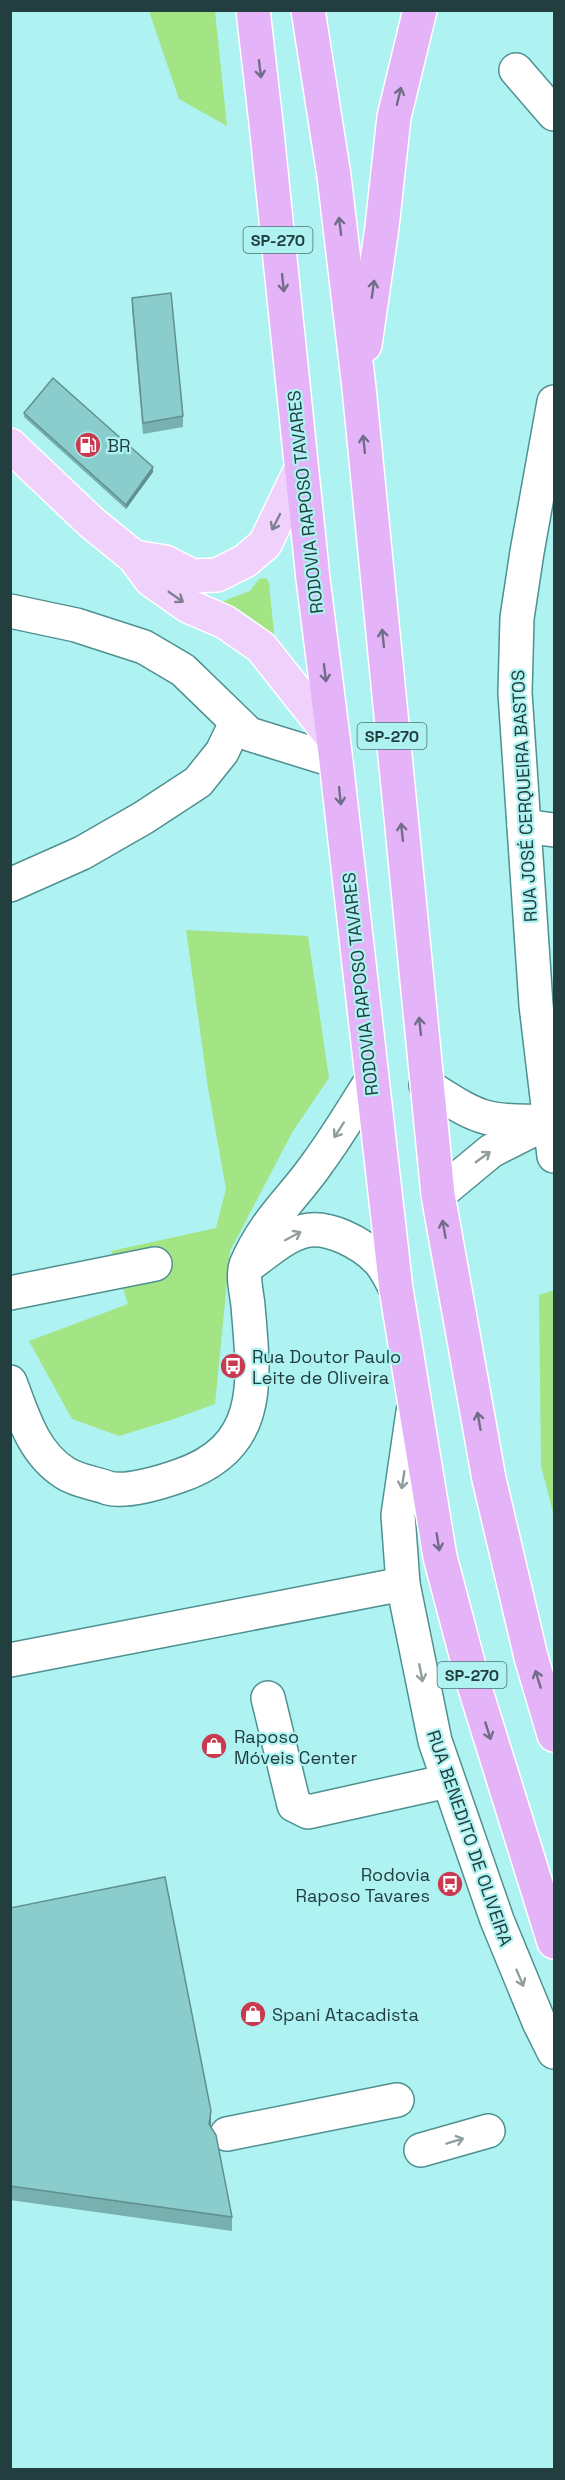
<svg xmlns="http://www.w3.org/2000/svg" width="565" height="2480" viewBox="0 0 565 2480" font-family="'Space Grotesk',sans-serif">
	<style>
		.green { fill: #a3e484 }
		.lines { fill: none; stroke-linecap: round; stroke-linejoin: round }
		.minor-casing { stroke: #4f9090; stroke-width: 36 }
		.major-casing { stroke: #fff; stroke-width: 36 }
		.highway-casing { stroke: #fff; stroke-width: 36 }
		.minor { stroke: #fff; stroke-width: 33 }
		.major { stroke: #efd1fb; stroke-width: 33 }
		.highway { stroke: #e4b3f8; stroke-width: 33 }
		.wall { fill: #78b0b0 }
		.shaded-wall { fill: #619090 }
		.building { fill: #8bcdcd; stroke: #619090; stroke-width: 1.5 }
		.oneway { stroke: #706d88 }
		.oneway2 { stroke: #7e8093 }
		.oneway3 { stroke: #909e9e }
		.labels { text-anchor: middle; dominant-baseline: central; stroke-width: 4.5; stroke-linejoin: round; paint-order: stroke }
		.shield { fill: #aff2f2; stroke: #4c7474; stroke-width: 1.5 }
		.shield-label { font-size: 16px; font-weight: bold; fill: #223e3e }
		.poi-label { font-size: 18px; fill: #223e3e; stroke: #aff2f2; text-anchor: start }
		.street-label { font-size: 18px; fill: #223e3e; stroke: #aff2f2 }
	</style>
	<rect width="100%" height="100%" fill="#aff2f2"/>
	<g class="green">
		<path d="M149 11H215L227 126 179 99Z"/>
		<path d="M266 578 269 583 274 632 271 640 221 605V602L250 591 259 579Z"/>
		<path d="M186 930 308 936 329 1078 293 1131 230 1251 215 1404 171 1420 119 1436 72 1419 29 1341 128 1304 111 1251 216 1228 226 1189 208 1088Z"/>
		<path d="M554 1290V1516L541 1466 539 1295Z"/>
	</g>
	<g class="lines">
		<g class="minor-casing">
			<g id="minor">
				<path d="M516 70 554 114"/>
				<path d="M554 402 527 552 517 618 515 693 536 1005 554 1156"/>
				<path d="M10 611 76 625 144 647 183 670 249 734 336 761"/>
				<path d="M524 826 554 830"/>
				<path d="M10 885 82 853 143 818 198 782 222 752 236 723"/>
				<path d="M426 1085C475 1116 482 1123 541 1121"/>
				<path d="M438 1195 491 1151 554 1119"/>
				<path d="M249 1265C265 1254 284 1236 304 1231 328 1225 362 1243 379 1261 386 1269 391 1280 396 1289"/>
				<path d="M10 1293 155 1264"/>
				<path d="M10 1382C23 1416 33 1453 65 1473 77 1481 95 1483 108 1488 126 1493 162 1482 179 1476 265 1447 254 1379 248 1306 247 1294 242 1276 246 1265 265 1220 293 1199 319 1161 338 1135 354 1108 371 1081"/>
				<path d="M413 1412 398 1515 403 1584 435 1741 497 1920 539 2022 554 2052"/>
				<path d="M10 1660 403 1584"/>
				<path d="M268 1698 294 1805 308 1812 448 1781"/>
				<path d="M227 2134 397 2100"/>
				<path d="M421 2150 488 2131"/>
			</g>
		</g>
		<g class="major-casing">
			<g id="major">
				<path d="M10 445 91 522 134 557 151 580 188 606 225 622 261 647 333 738"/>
				<path d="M134 557 165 562 193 576 217 575 245 561 265 544 301 469"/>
			</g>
		</g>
		<g class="highway-casing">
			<g id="highway">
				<path d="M253 10 266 123 313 579 336 761 396 1289 440 1557 474 1685 554 1942"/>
				<path d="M308 10 334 176 359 388 438 1195 489 1479 531 1657 554 1735"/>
				<path d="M365 345 382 227 394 117 420 10"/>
			</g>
		</g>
		<use href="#minor" class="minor"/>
		<use href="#major" class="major"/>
		<use href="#highway" class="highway"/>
	</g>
	<g class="wall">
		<path d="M132 298 183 416V427L143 434 132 309Z"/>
		<path d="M24 413 153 472 126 509 24 417Z"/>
		<path d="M10 1908 211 2125V2127L232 2217V2231L10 2200Z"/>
	</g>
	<g class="shaded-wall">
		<path d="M153 467V472L126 509V505Z"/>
		<path d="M211 2111V2125L209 2138V2124Z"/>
	</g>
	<g class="building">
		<path d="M171 293 183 416 143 423 132 298Z"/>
		<path d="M53 378 153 467 126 505 24 413Z"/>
		<path d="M165 1877 211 2111 209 2124 216 2135 232 2217 10 2186V1908Z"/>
	</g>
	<defs><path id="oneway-shaft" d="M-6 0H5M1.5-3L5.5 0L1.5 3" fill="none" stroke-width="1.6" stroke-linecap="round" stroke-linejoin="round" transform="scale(1.5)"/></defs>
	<g class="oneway">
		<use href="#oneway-shaft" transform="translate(260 69) rotate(83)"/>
		<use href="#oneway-shaft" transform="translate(399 96) rotate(-76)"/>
		<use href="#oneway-shaft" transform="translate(340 226) rotate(-97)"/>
		<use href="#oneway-shaft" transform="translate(283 283) rotate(84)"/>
		<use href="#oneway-shaft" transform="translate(373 289) rotate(-82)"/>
		<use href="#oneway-shaft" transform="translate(364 444) rotate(-96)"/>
		<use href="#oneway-shaft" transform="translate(383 638) rotate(-96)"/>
		<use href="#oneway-shaft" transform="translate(325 673) rotate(83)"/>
		<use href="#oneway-shaft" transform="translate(340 796) rotate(84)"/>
		<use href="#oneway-shaft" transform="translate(402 832) rotate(-96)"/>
		<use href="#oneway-shaft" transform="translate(420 1026) rotate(-96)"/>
		<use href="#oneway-shaft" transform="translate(444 1229) rotate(-100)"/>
		<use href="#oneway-shaft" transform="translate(479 1421) rotate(-100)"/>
		<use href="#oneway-shaft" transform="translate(438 1542) rotate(81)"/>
		<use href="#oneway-shaft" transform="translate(538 1679) rotate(-107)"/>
		<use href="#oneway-shaft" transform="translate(488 1731) rotate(73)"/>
	</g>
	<g class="oneway2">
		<use href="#oneway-shaft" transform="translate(276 522) rotate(117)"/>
		<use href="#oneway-shaft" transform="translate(176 597) rotate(35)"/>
	</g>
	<g class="oneway3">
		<use href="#oneway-shaft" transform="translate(339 1130) rotate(123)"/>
		<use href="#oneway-shaft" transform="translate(483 1157) rotate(-36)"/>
		<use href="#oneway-shaft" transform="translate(293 1236) rotate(-28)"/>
		<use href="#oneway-shaft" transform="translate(403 1480) rotate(99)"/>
		<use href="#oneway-shaft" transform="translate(421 1673) rotate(79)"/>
		<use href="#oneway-shaft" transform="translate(520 1978) rotate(67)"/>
		<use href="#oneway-shaft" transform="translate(455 2141) rotate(-17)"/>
	</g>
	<defs>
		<g id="fuel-disc" transform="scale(1.35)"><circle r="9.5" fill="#c93950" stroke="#aff2f2"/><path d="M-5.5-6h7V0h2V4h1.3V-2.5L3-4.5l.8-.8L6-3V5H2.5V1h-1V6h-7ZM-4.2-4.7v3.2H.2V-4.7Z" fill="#fff"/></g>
		<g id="bus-disc" transform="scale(1.35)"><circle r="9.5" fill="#c93950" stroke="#aff2f2"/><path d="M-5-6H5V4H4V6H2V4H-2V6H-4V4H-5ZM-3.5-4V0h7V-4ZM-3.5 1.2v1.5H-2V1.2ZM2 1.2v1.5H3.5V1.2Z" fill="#fff"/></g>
		<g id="shop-disc" transform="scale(1.35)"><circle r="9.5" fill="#c93950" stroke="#aff2f2"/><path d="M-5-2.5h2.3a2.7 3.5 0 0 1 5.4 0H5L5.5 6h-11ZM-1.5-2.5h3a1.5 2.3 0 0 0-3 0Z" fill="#fff"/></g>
	</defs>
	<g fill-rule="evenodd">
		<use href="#fuel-disc" x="88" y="445"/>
		<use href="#bus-disc" x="233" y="1366"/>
		<use href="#shop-disc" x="214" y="1746"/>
		<use href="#bus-disc" x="450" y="1884"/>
		<use href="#shop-disc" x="253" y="2014"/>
	</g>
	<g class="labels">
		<g class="shield">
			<rect x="243.5" y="227" width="69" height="26" rx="4.5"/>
			<rect x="357.5" y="723" width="69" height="26" rx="4.5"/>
			<rect x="437.5" y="1662" width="69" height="26" rx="4.5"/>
		</g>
		<g class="shield-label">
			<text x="278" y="240">SP-270</text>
			<text x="392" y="736">SP-270</text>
			<text x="472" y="1675">SP-270</text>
		</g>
		<g class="poi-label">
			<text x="107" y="445">BR</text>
			<text x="252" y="1356">Rua Doutor Paulo<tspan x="252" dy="21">Leite de Oliveira</tspan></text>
			<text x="234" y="1736">Raposo<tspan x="234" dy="21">Móveis Center</tspan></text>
			<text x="430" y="1874" text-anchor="end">Rodovia<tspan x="430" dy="21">Raposo Tavares</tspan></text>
			<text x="272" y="2014">Spani Atacadista</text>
		</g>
		<g class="street-label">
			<text transform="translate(305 502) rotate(-96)">RODOVIA RAPOSO TAVARES</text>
			<text transform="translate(524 796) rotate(-93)">RUA JOSÉ CERQUEIRA BASTOS</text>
			<text transform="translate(360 984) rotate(-96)">RODOVIA RAPOSO TAVARES</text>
			<text transform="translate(470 1838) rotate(71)">RUA BENEDITO DE OLIVEIRA</text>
		</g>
	</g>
	<rect width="565" height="2480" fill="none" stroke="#223e3e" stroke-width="24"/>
</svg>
